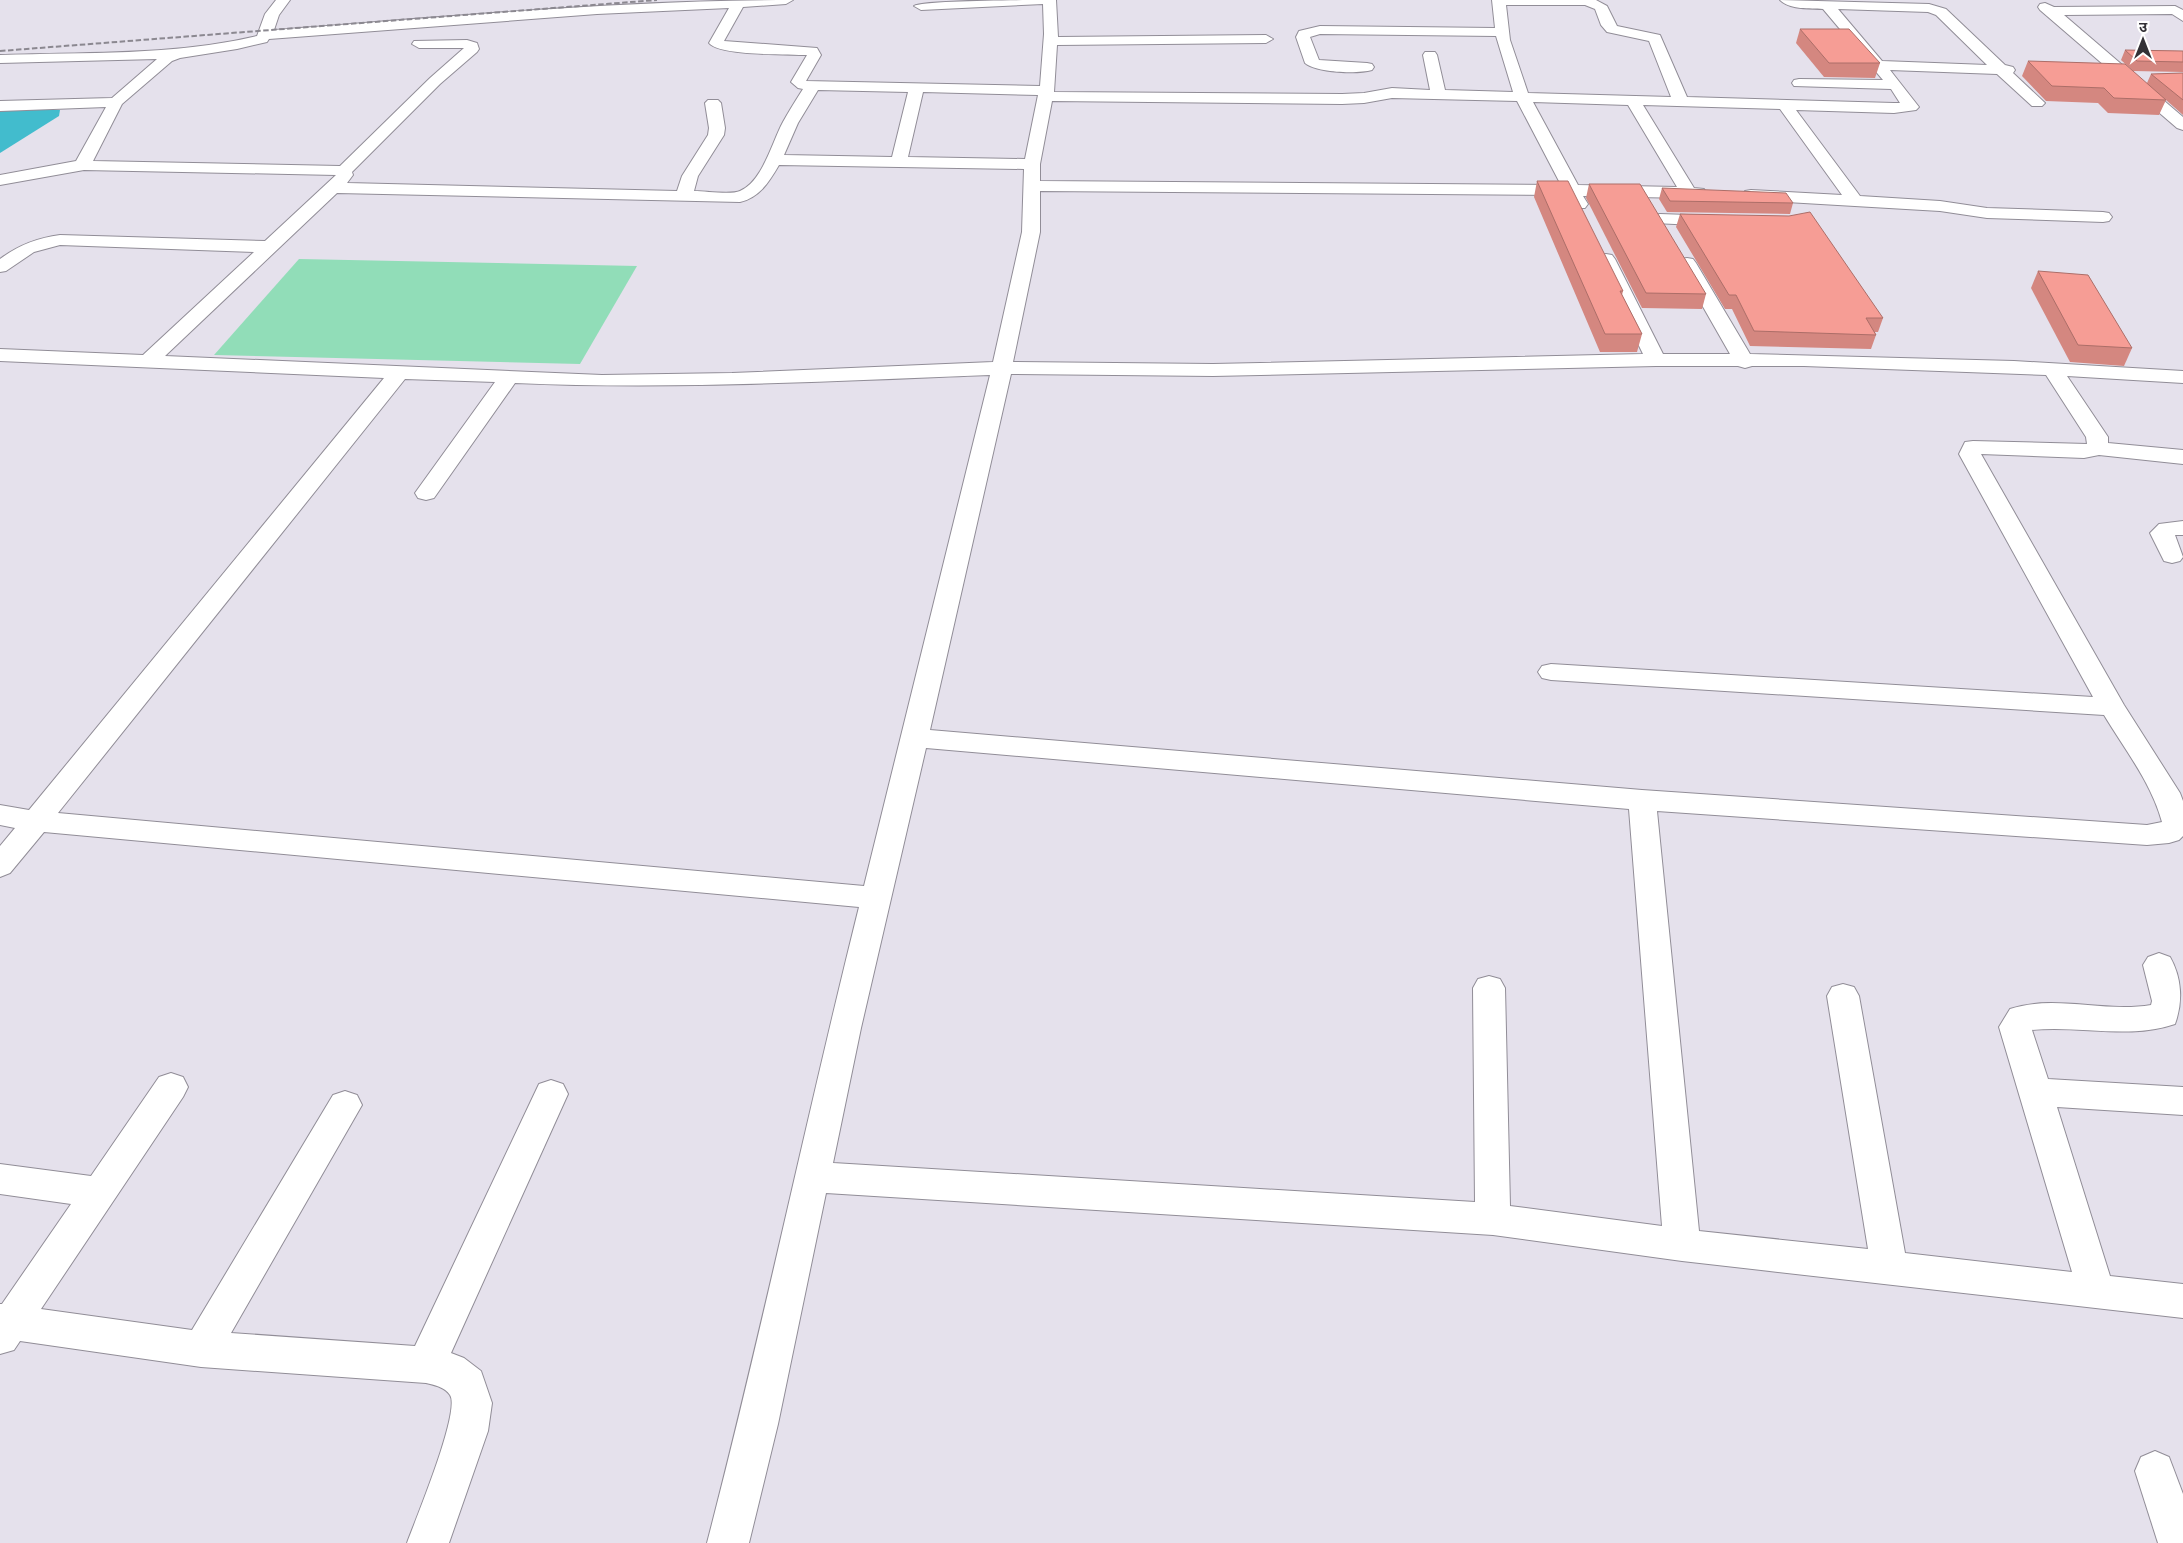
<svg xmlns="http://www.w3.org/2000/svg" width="2183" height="1543" viewBox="0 0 2183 1543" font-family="Roboto,'Noto Sans Devanagari',sans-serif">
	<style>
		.green { fill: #91ddb8 }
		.water { fill: #42bccd }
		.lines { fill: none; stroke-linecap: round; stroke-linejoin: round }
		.minor-casing { stroke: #918d97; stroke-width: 2 }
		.minor { fill: #fff; fill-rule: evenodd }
		.rail { stroke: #8b8890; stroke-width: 2; stroke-dasharray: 5.5 2.5; stroke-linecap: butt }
		.wall { fill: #d48780 }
		.building { fill: #f69d95; stroke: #ac6e68 }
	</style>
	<rect width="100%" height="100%" fill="#e5e1ec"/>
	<path class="green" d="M299 259 637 266 580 364 214 355Z"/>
	<path class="water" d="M0 109 60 110 59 116 0 153Z"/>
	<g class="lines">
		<g class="minor-casing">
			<g id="minor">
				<path d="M276 0H290L279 15 274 30C446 17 619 0 793 0L786 4 743 7 724 41 817 48 821 55 806 81 1040 86 1044 34 1043 4 921 10 914 6C922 0 1036 0 1056 0L1058 37 1266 35 1273 39 1266 43 1057 45 1054 92 1342 94 1364 93 1392 88 1430 90 1423 55 1425 52H1435L1437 55 1445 90 1513 92 1496 36 1320 34 1310 37 1319 60 1367 63 1372 64 1374 67 1372 70C1358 74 1317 73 1305 63L1296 37 1299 31 1320 26 1495 28 1492 0H1596L1607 6 1617 26 1660 35 1687 97 1894 103H1900L1891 89 1794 86 1792 83 1794 80 1799 79 1883 80 1823 9C1810 8 1790 10 1780 0L1929 4 1946 9 2005 65 2013 67 2015 70 2013 73 2045 103 2042 106H2032L1997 74 1890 70 1919 107 1916 110 1894 113 1796 110 1860 196 1940 201 1987 208 2103 212 2109 213 2112 217 2109 221 2103 222 1987 218 1940 211 1751 200 1745 199 1743 195 1745 191 1751 190 1842 195 1780 109 1643 105 1694 188 1704 189 1706 193 1704 197 1689 198 1583 196 1588 204 1585 208H1573L1566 195 1040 191V232L1013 362 1213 364 1643 354 1597 259 1600 255 1606 254 1612 255 1615 259 1663 354H1730L1678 263 1681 259 1687 258 1693 259 1696 263 1750 354 2014 361 2183 371V383L2067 376 2108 437V443L2183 450V464L2099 455 2084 458 1981 454 2124 705 2180 793 2183 801V836L2179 840 2169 843 2147 845 1657 811 1699 1231 1868 1249 1827 996 1832 987 1843 984 1854 987 1859 996 1905 1253 2072 1272 1999 1027 2010 1009C2055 994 2104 1013 2151 1005L2152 1001 2143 965 2148 957 2159 953 2170 957C2182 978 2183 1002 2175 1024 2128 1040 2080 1025 2032 1030L2048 1079 2183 1087V1115L2057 1107 2110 1276 2183 1284V1318L1682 1261 1493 1235 826 1193 778 1424 749 1543H707C762 1332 806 1119 859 907L44 832 10 873 0 877V846L15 828 0 825V805L29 810 384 378 0 361V349L143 355 254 252 60 245 34 252 6 271 0 272V259C19 245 37 238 60 235L265 241 336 175 84 170 0 185V175L76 161 106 107 0 111V101L112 98 157 59 0 63V55C86 52 173 56 257 36L265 14ZM1506 5H1585L1595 9 1601 25 1607 32 1649 41 1671 97 1528 93 1510 40ZM729 8 709 43C719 56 788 54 807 55L791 82 798 88 803 89C796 100 789 111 783 122 772 142 763 181 740 191 731 195 705 191 694 191L698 176 724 135 725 128 721 103 718 100H708L705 103 709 128 708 135 682 176 677 191 347 183 353 175 352 172 440 84 477 52 479 49 477 43 467 40 414 41 412 44 419 48H464L430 78 340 166 93 161 122 104 172 61 180 58 237 49 267 42 269 39 597 14ZM1838 9 1928 12 1936 15 1987 65 1882 61ZM818 90 908 92 892 157 784 155 798 123ZM923 92 1038 95 1025 159 908 157ZM1392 98 1517 101 1561 185 1040 181V164L1052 101 1342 104 1364 103ZM1533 102 1628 105 1677 187 1578 185ZM779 165 1024 169 1022 232 993 362 732 373 602 375 165 356 337 193 740 202C760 197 769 182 779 165ZM1656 366H1738L1745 368 1752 366H1804L2046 375 2086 437 2087 444 1973 441 1965 442 1959 454 2093 697 1551 664 1542 666 1538 672 1542 678 1551 680 2104 715C2125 750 2151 782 2162 822L2147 825 1642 790 930 730 1011 374 1213 376ZM990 375 864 886 58 813 405 379 495 382 415 493 418 498 426 500 434 498 515 383C674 390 832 381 990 375ZM926 748 1629 809 1662 1226 1510 1206 1505 988 1500 979 1489 976 1478 979 1473 988 1475 1202 833 1163 861 1028Z"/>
				<path d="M2045 3 2054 7 2175 6 2183 10V21L2172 14 2064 15 2183 117V130L2177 128 2040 10 2038 7 2040 4Z"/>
				<path d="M1660 214 1716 216 1722 217 1725 221 1722 225 1716 226 1654 223 1651 219 1654 215Z"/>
				<path d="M2183 521V535H2175L2183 557 2180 561 2172 563 2164 561 2150 533 2159 524Z"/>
				<path d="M171 1073 183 1077 188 1087 183 1097 41 1309 192 1330 333 1095 345 1091 357 1095 362 1105 231 1333 415 1346 539 1084 551 1080 563 1084 568 1094 451 1353 464 1358 481 1371 492 1403 488 1431 449 1543H407C415 1521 461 1411 450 1395 445 1387 434 1385 426 1383L201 1367 20 1341 14 1350 0 1354V1304H2L71 1204 0 1194V1164L91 1176 159 1077Z"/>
				<path d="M2155 1451 2169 1457 2183 1494V1543H2158L2135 1471 2141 1457Z"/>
			</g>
		</g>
		<use href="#minor" class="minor"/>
		<path class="rail" d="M0 51 657 0"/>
	</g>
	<g class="wall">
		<path d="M1800 29 1880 63 1875 78 1824 77 1796 43Z"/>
		<path d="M2125 50 2183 51V72L2133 71 2121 60Z"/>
		<path d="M2028 61 2147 83 2151 74 2183 73V115L2166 100 2159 115 2108 113 2098 103 2046 101 2022 76Z"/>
		<path d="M1537 181 1623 291 1622 295 1642 334 1637 352H1600L1534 197Z"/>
		<path d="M1589 184 1706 294 1702 309 1642 308 1586 198Z"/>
		<path d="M1662 188 1793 203 1790 214 1667 212 1659 199Z"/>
		<path d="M1680 214 1883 318 1878 332H1875L1876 335 1871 349 1750 346 1732 309H1725L1676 227Z"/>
		<path d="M2038 271 2132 348 2124 366 2070 362 2031 288Z"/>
	</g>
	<g class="building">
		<path d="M1800 29H1849L1880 63H1829Z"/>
		<path d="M2125 50 2183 51V62L2137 61Z"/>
		<path d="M2028 61 2125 64 2166 100 2114 98 2104 88 2052 86Z"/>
		<path d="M2183 73V100L2151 74Z"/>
		<path d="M1537 181H1568L1623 291H1620L1642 334H1605Z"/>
		<path d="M1589 184H1640L1706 294 1646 293Z"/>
		<path d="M1662 188 1786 193 1793 203 1670 201Z"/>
		<path d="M1810 212 1883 318H1866L1876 335 1754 331 1736 295H1729L1680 214 1789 216Z"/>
		<path d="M2038 271 2088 275 2132 348 2078 345Z"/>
	</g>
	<g transform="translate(2143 40)" stroke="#ffffff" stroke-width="4" paint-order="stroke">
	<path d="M0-4L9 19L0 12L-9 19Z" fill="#333136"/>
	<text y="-8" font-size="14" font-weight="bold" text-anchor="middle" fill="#333136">उ</text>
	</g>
</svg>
